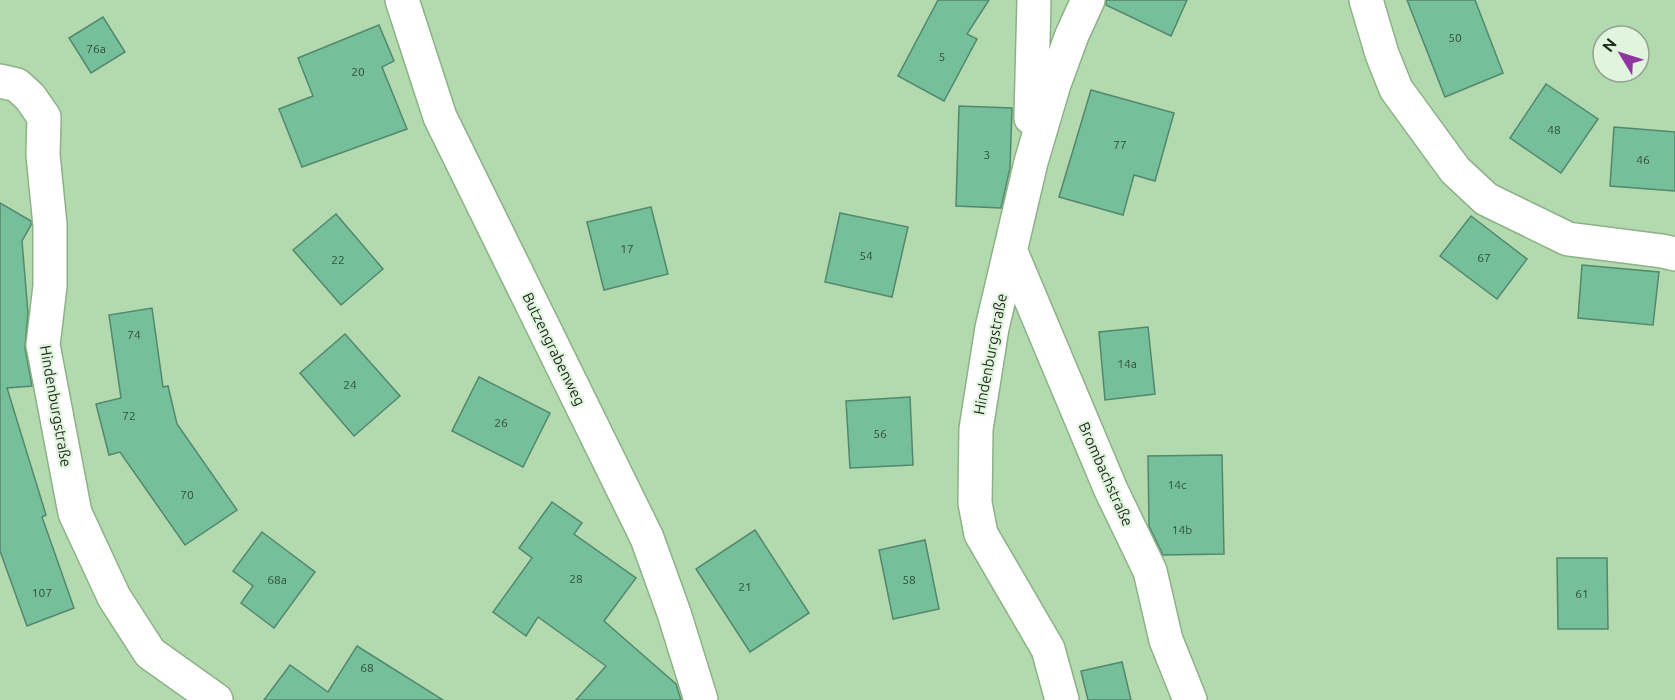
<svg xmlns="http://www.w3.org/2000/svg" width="1675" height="700" viewBox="0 0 1675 700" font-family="Ubuntu,sans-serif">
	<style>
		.building { fill: #76bf9b; stroke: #52886d; stroke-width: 1.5 }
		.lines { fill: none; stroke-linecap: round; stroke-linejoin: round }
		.minor-casing { stroke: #8cb187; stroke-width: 36 }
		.minor { stroke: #fff; stroke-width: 33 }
		.labels { text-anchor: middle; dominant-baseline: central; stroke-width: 4.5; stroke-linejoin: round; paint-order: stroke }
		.number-label { font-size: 12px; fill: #324f3a }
		.street-label { font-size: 15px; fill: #1c2a1a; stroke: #e1f4de }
	</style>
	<rect width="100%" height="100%" fill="#b3d9ae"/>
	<g class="building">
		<path d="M938 0H989L967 34 977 39 944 101 898 76Z"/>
		<path d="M1106 0H1187L1171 36 1106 5Z"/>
		<path d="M1407 0H1475L1503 73 1445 97Z"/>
		<path d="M103 17 125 52 91 73 69 38Z"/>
		<path d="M379 25 394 61 382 67 407 129 302 167 279 109 313 96 298 58Z"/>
		<path d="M1546 84 1598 119 1561 173 1510 138Z"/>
		<path d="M1091 90 1174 113 1155 181 1134 175 1123 215 1059 197Z"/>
		<path d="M959 106 1012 108 1010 168 1001 208 956 206Z"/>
		<path d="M1614 127 1675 132V191L1610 186Z"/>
		<path d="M0 203 31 221V225L22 241 28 313 25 348 32 386 7 388 46 515 42 517 74 608 27 626 0 551Z"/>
		<path d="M651 207 668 274 604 290 587 222Z"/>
		<path d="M840 213 908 227 892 297 825 282Z"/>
		<path d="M336 214 383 269 341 305 293 250Z"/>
		<path d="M1471 216 1527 259 1497 299 1440 256Z"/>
		<path d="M1582 265 1659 272 1653 325 1578 318Z"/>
		<path d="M152 308 163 387 168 386 177 424 237 510 185 545 120 452 109 455 96 404 121 398 109 315Z"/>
		<path d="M1148 327 1155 394 1105 400 1099 332Z"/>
		<path d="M345 334 400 396 354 436 300 373Z"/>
		<path d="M479 377 550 413 523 467 452 431Z"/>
		<path d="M910 397 913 465 850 468 846 401Z"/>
		<path d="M1222 455 1224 554 1163 555 1149 526 1148 456Z"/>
		<path d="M552 502 582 523 574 534 636 578 604 621 676 684 681 700H576L606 666 538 617 526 636 493 612 532 558 519 548Z"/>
		<path d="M755 530 809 613 750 652 696 569Z"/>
		<path d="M262 532 315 572 274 628 241 603 253 586 233 571Z"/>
		<path d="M925 540 939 609 893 619 879 550Z"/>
		<path d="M1557 558H1607L1608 629H1558Z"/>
		<path d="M357 646 443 700H264L290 665 328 692Z"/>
		<path d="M1122 662 1131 700H1088L1081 671Z"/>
	</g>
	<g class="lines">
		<g class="minor-casing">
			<g id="minor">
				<path d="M402 0 440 117 647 538 674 613 701 700"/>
				<path d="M1366 0 1382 54 1396 89 1455 170 1486 199 1568 239 1662 251 1675 254"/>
				<path d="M0 81 17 85 30 97 44 117 43 155 50 225V286L43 345 75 513 114 597 150 653 216 700"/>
				<path d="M1031 118 1034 0"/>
				<path d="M1011 252 1111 490 1150 571 1166 640 1190 700"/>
				<path d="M1062 700 1048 649 981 534 975 503 976 429 992 328 1031 162 1054 84 1072 35 1088 0"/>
			</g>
		</g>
		<use href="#minor" class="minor"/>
	</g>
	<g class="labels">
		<g class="number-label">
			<text x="1455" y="37">50</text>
			<text x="96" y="48">76a</text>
			<text x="942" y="56">5</text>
			<text x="358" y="71">20</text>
			<text x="1554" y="129">48</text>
			<text x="1120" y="144">77</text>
			<text x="987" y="154">3</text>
			<text x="1643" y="159">46</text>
			<text x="627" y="248">17</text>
			<text x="866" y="255">54</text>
			<text x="1484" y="257">67</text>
			<text x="338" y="259">22</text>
			<text x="134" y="334">74</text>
			<text x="1127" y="363">14a</text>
			<text x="350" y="384">24</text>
			<text x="129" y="415">72</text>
			<text x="501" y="422">26</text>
			<text x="880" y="433">56</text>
			<text x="1177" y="484">14c</text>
			<text x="187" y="494">70</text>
			<text x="1182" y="529">14b</text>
			<text x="576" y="578">28</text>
			<text x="277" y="579">68a</text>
			<text x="909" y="579">58</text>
			<text x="745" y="586">21</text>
			<text x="42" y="592">107</text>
			<text x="1582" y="593">61</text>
			<text x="367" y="667">68</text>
		</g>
		<g class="street-label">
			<text transform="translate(554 349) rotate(64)">Butzengrabenweg</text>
			<text transform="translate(990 354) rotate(-79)">Hindenburgstraße</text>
			<text transform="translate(56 406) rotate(80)">Hindenburgstraße</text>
			<text transform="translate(1106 474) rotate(66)">Brombachstraße</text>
		</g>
	</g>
	<g transform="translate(1621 54) rotate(308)"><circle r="28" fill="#e1f4de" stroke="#92a390" stroke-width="1.5"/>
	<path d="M0-4.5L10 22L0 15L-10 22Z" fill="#9136a1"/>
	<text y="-9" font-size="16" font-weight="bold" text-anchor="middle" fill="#1c2a1a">N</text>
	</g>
</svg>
